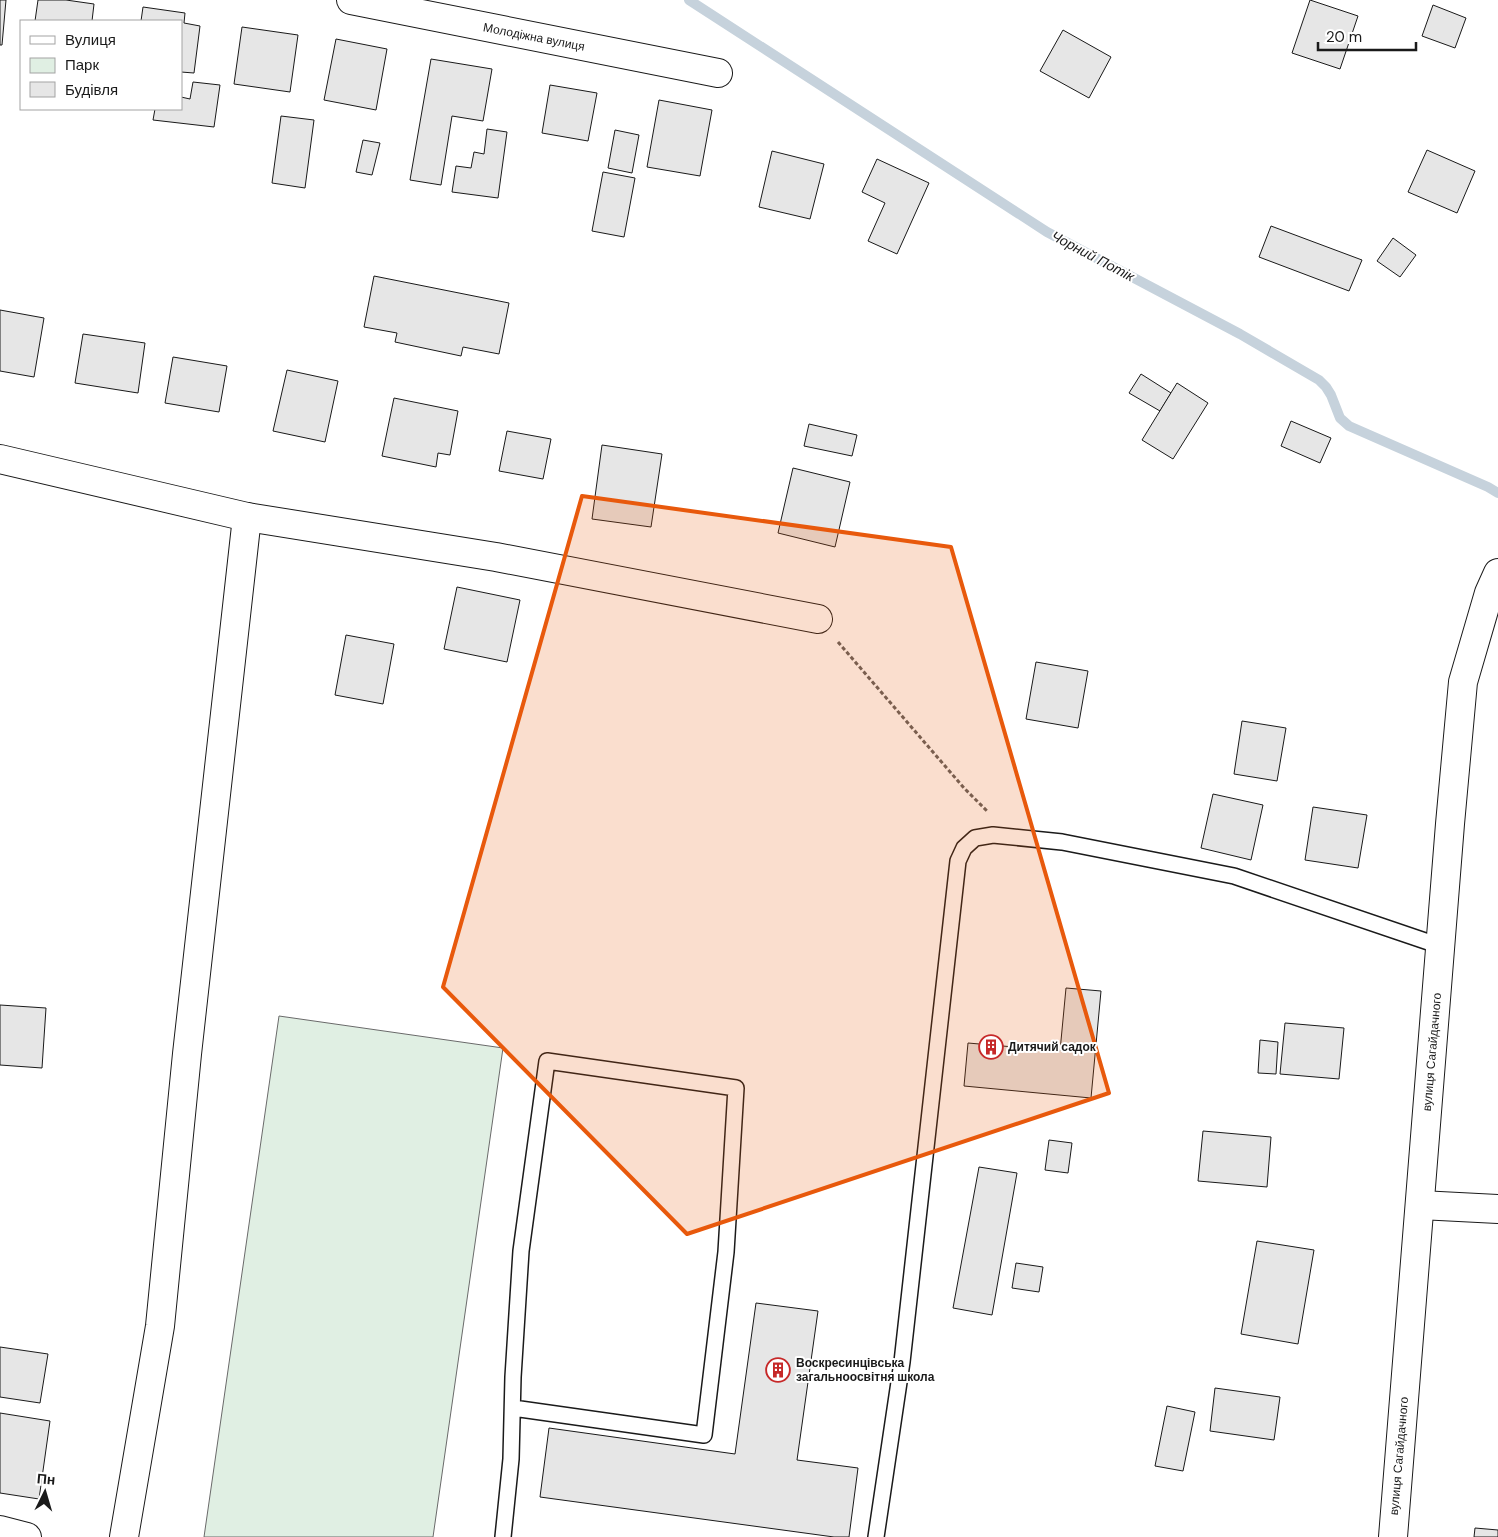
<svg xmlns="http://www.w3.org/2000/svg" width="1498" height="1537" viewBox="0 0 1498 1537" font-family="'DM Sans',sans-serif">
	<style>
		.green { fill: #e0efe3; stroke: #6a6a6a }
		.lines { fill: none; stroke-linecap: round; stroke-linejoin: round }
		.stream { stroke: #c6d2dc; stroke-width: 10 }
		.building { fill: #e6e6e6; stroke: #1a1a1a }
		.service-casing { stroke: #1a1a1a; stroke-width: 18 }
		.minor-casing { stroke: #1a1a1a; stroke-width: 30 }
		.path { stroke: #5f5f5f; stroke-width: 3; stroke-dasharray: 4 2.5; stroke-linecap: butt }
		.service { stroke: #fff; stroke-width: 15 }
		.minor { stroke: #fff; stroke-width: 28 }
		.marked { fill: #e8590c; fill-opacity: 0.2; stroke: #e8590c; stroke-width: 4; stroke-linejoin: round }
		.labels { text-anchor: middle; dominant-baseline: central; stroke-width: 4; stroke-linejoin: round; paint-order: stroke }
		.street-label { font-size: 12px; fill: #1a1a1a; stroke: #fff }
		.poi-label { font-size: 12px; font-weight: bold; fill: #1a1a1a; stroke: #fff; text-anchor: start }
		.water-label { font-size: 14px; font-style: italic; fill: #1a1a1a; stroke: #fff }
	</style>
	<rect width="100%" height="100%" fill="#fff"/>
	<path class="green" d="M279 1016 503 1048 433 1537H204Z"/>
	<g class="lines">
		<path class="stream" d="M689 0 1047 232 1240 334 1319 380 1326 387 1331 395 1340 418 1349 426 1488 487 1498 493"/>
	</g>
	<g class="building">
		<path d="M0 0H6L2 45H0Z"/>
		<path d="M38 0H66L94 4 92 21H35Z"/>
		<path d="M1310 0 1358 16 1340 69 1292 53Z"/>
		<path d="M1433 5 1466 18 1455 48 1422 36Z"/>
		<path d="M143 7 185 13 184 23 200 26 194 73 181 72V21H141Z"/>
		<path d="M242 27 298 35 290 92 234 84Z"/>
		<path d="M1063 30 1111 57 1089 98 1040 71Z"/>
		<path d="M336 39 387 49 376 110 324 100Z"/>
		<path d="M431 59 492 69 483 121 452 116 441 185 410 180Z"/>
		<path d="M193 82 220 85 214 127 153 120 155 109H181V97L190 99Z"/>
		<path d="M550 85 597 93 588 141 542 133Z"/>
		<path d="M659 100 712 110 700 176 647 167Z"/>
		<path d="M281 116 314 120 305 188 272 183Z"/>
		<path d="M487 129 507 132 498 198 452 192 456 166 471 168 474 152 484 154Z"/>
		<path d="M615 130 639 135 632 173 608 168Z"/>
		<path d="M363 140 380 143 372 175 356 172Z"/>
		<path d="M1427 150 1475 171 1457 213 1408 192Z"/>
		<path d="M772 151 824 164 810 219 759 207Z"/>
		<path d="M877 159 929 183 897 254 868 241 885 203 862 192Z"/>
		<path d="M603 172 635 178 624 237 592 231Z"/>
		<path d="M1271 226 1362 260 1349 291 1259 257Z"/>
		<path d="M1393 238 1416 255 1400 277 1377 261Z"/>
		<path d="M374 276 509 303 499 354 463 347 461 356 395 342 397 333 364 327Z"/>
		<path d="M0 310 44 318 34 377 0 371Z"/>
		<path d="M83 334 145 343 138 393 75 383Z"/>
		<path d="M173 357 227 366 219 412 165 403Z"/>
		<path d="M287 370 338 381 325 442 273 431Z"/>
		<path d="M1141 374 1171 393 1160 411 1129 393Z"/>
		<path d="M1177 383 1208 403 1173 459 1142 440Z"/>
		<path d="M394 398 458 411 450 455 438 453 436 467 382 456Z"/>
		<path d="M1291 421 1331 438 1320 463 1281 446Z"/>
		<path d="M809 424 857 435 852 456 804 446Z"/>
		<path d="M507 431 551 439 543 479 499 471Z"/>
		<path d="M602 445 662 454 651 527 592 519Z"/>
		<path d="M793 468 850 482 835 547 778 533Z"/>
		<path d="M457 587 520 600 507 662 444 649Z"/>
		<path d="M346 635 394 644 383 704 335 695Z"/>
		<path d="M1036 662 1088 671 1078 728 1026 719Z"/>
		<path d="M1242 721 1286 728 1277 781 1234 774Z"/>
		<path d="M1213 794 1263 805 1251 860 1201 848Z"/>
		<path d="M1313 807 1367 815 1358 868 1305 860Z"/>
		<path d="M1066 988 1101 991 1091 1098 964 1086 968 1043 1060 1051Z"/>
		<path d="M0 1005 46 1008 42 1068 0 1065Z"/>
		<path d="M1285 1023 1344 1028 1339 1079 1280 1074Z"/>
		<path d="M1260 1040 1278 1042 1276 1074 1258 1073Z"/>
		<path d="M1203 1131 1271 1137 1267 1187 1198 1181Z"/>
		<path d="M1049 1140 1072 1143 1068 1173 1045 1170Z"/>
		<path d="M979 1167 1017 1173 992 1315 953 1308Z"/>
		<path d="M1257 1241 1314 1250 1298 1344 1241 1334Z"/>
		<path d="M1016 1263 1043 1267 1039 1292 1012 1288Z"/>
		<path d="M756 1303 818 1311 797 1460 858 1468 849 1537H834L540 1497 549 1428 735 1454Z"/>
		<path d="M0 1347 48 1354 40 1403 0 1397Z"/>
		<path d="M1215 1388 1280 1397 1274 1440 1210 1431Z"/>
		<path d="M1167 1406 1195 1412 1183 1471 1155 1466Z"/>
		<path d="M0 1413 50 1421 39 1499 0 1493Z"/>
		<path d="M1475 1528 1498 1530V1537H1474Z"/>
	</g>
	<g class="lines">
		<g class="service-casing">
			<g id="service">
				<path d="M503 1537 511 1459 513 1377 521 1251 547 1061 736 1088 726 1252 704 1435 513 1408"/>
				<path d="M876 1537 902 1362 958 861 964 848 975 838 993 835 1062 842 1234 876 1440 946"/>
			</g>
		</g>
		<g class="minor-casing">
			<g id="minor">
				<path d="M351 0 718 73"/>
				<path d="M0 459 247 517 496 557 818 619"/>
				<path d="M1420 1205 1498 1209"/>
				<path d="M0 1530 27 1537"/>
				<path d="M124 1537 160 1326 187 1054 247 517"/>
				<path d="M1393 1537 1450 824 1463 682 1489 593 1498 573"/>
			</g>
		</g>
		<path class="path" d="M838 642 964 788 988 812"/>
		<use href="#service" class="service"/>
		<use href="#minor" class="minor"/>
	</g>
	<path class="marked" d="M582 496 951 547 1109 1093 687 1234 443 987Z"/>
	<defs>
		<g id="building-ring" transform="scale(1.25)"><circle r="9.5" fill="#fff" stroke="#c62828" stroke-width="1.5"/><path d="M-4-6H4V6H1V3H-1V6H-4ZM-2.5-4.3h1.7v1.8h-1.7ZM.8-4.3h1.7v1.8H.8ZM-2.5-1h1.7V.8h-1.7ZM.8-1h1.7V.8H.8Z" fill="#c62828"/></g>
	</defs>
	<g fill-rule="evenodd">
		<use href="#building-ring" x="991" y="1047"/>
		<use href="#building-ring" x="778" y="1370"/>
	</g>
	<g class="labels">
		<g class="street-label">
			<text transform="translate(534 37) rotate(11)">Молодіжна вулиця</text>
			<text transform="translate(1432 1052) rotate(-85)">вулиця Сагайдачного</text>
			<text transform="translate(1399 1456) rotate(-85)">вулиця Сагайдачного</text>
		</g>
		<g class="poi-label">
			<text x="1008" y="1047">Дитячий садок</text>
			<text x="796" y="1363">Воскресинцівська<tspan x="796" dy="14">загальноосвітня школа</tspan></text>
		</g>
		<g class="water-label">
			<text transform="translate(1093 256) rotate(28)">Чорний Потік</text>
		</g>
	</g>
	<rect x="20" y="20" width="162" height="90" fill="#ffffff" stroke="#a3a3a3"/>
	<rect x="30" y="36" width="25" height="8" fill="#ffffff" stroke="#a3a3a3"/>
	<text x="65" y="45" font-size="15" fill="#1a1a1a">Вулиця</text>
	<rect x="30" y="58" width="25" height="15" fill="#e0efe3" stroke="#a3a3a3"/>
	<text x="65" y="70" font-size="15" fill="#1a1a1a">Парк</text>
	<rect x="30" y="82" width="25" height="15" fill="#e6e6e6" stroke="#a3a3a3"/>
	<text x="65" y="95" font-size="15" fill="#1a1a1a">Будівля</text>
	<g transform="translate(45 1492) rotate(5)" stroke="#ffffff" stroke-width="4" paint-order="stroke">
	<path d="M0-4L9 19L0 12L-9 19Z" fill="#1a1a1a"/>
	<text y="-8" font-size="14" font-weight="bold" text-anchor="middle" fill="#1a1a1a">Пн</text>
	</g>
	<path d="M1318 42v8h98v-8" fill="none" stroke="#1a1a1a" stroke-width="2.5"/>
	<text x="1326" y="42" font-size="15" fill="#1a1a1a" stroke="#ffffff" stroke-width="4" paint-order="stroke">20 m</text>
</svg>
